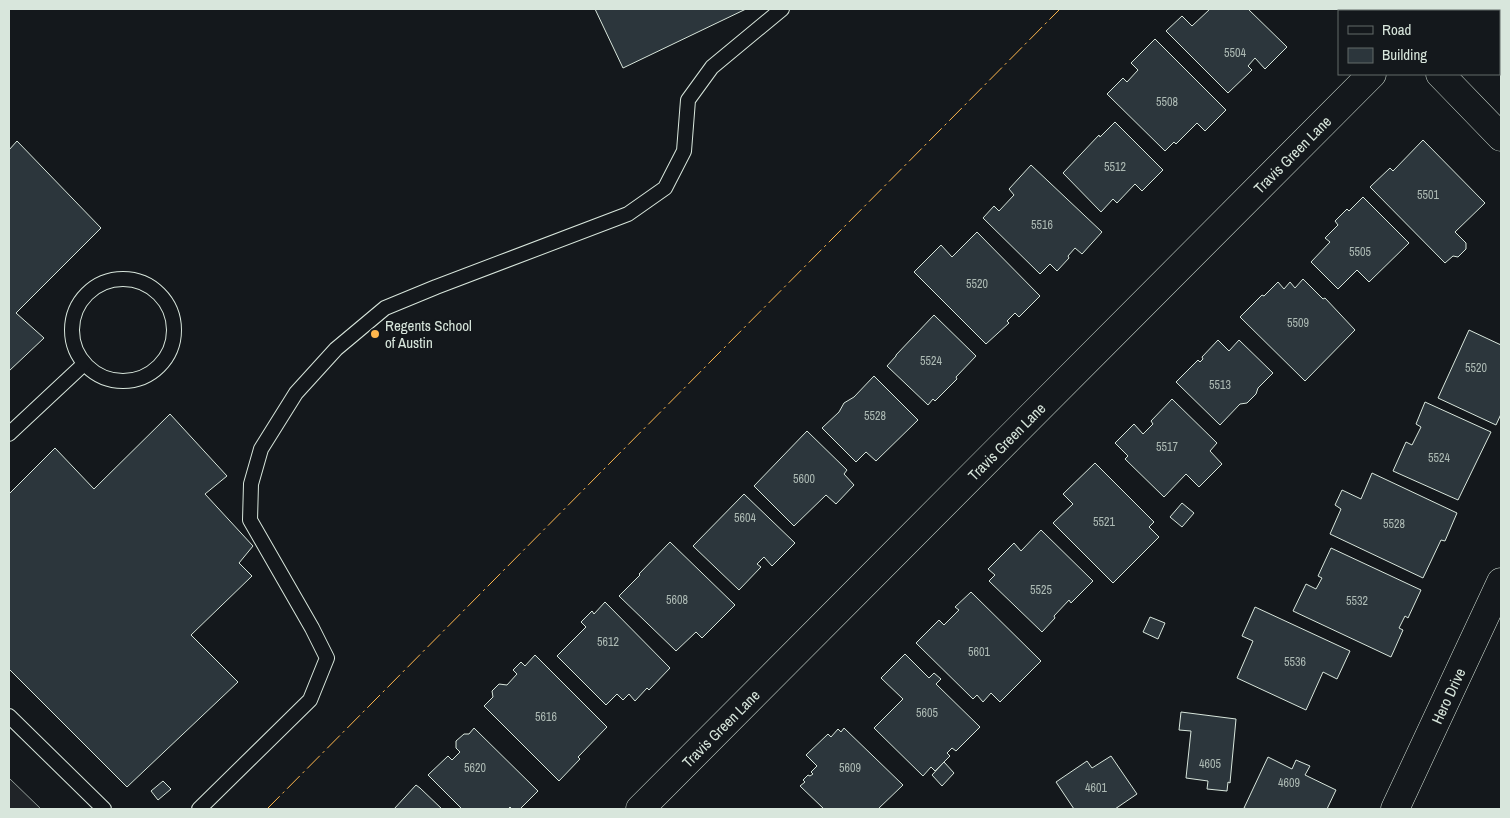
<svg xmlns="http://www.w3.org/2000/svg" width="1510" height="818" viewBox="0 0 1510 818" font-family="'Archivo Narrow',sans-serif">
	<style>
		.green { fill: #202428; stroke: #939e99 }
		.building { fill: #2c363c; stroke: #d8e6dc }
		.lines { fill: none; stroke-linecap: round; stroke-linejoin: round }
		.lane-casing { stroke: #d8e6dc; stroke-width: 16 }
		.street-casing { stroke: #d8e6dc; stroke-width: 29 }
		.lane { stroke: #14181c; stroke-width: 14 }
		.street { stroke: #14181c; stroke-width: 28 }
		.power { stroke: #ffb74d; stroke-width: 1; stroke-dasharray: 18 4 2.5 4; stroke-linecap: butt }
		.poi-dot { fill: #ffb74d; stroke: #14181c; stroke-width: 2 }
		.labels { text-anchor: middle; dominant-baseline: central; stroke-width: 4; stroke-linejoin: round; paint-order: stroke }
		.number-label { font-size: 12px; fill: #adbab4 }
		.street-label { font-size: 15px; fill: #d8e6dc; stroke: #14181c }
		.poi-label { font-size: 15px; fill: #d8e6dc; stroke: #14181c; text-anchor: start }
	</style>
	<rect width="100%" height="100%" fill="#14181c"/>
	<path class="green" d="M9 778 41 809H9Z"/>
	<g class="building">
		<path d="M595 9H746L623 68Z"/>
		<path d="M1210 9H1248L1287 47 1265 69 1255 58 1248 66 1252 70 1228 93 1166 31 1182 16 1192 26Z"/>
		<path d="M1155 39 1226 110 1205 131 1197 123 1176 144 1174 142 1165 151 1107 94 1123 78 1127 82 1138 70 1131 63Z"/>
		<path d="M1115 122 1163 170 1142 191 1135 184 1117 203 1113 199 1101 212 1063 173 1099 135 1100 137Z"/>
		<path d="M1423 140 1485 203 1455 232 1466 243V249L1458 257 1453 256 1445 263 1370 187 1390 168 1393 171Z"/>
		<path d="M17 141 101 228 16 313 44 338 9 371V150Z"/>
		<path d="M1031 165 1102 232 1082 254 1075 248 1068 256 1069 258 1057 271 1050 264 1040 274 983 218 994 206 999 211 1014 195 1009 189Z"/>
		<path d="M1363 197 1409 243 1369 282 1357 270 1338 289 1311 262 1330 242 1325 238 1338 225 1335 221 1347 209 1349 211Z"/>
		<path d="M977 232 1040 296 1019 317 1015 313 1007 321 1009 323 986 344 914 272 941 245 952 257Z"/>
		<path d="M1303 279 1323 299 1325 298 1355 330 1305 381 1240 317 1262 295 1264 296 1278 282 1284 289 1290 282 1295 288Z"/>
		<path d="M934 315 976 356 956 377 957 379 935 401 933 399 928 405 887 366 896 356V355Z"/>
		<path d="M1469 330 1501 345V414L1496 425 1438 398Z"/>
		<path d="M1218 340 1229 351 1239 340 1273 373 1258 388 1256 394 1247 403 1240 404 1220 425 1176 382 1198 360 1200 362 1203 359 1202 357Z"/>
		<path d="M874 376 918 420 876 461 866 452 856 462 822 428 839 412 844 403 854 397Z"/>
		<path d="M1172 399 1217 443 1210 451 1222 464 1199 487 1186 474 1164 497 1125 459 1128 456 1115 443 1134 424 1143 434 1153 424 1151 421Z"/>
		<path d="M1425 402 1491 432 1458 500 1393 471 1406 442 1412 445 1421 427 1416 424Z"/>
		<path d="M170 414 227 476 205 494 253 546 239 563 252 576 191 635 238 682 127 787 9 669V494L55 448 94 489Z"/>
		<path d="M807 431 847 470 844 474 854 485 836 504 826 495 794 526 754 486Z"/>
		<path d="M1095 463 1154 522 1149 527 1159 537 1113 583 1053 523 1073 504 1063 494Z"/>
		<path d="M1372 473 1457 513 1445 541 1441 540 1423 578 1330 534 1341 509 1335 505 1342 490 1361 499Z"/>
		<path d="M744 494 795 543 772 566 764 557 757 564 761 567 739 590 693 546Z"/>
		<path d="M1182 503 1194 513 1182 527 1170 517Z"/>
		<path d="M1041 530 1093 581 1071 603 1069 600 1054 616 1055 618 1042 632 989 581 995 575 988 569 1014 543 1021 551Z"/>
		<path d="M670 542 735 605 702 638 696 632 676 651 619 596 640 575 639 574Z"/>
		<path d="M1331 548 1421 590 1408 618 1405 616 1399 628 1403 630 1391 657 1293 611 1306 584 1316 589 1322 578 1318 576Z"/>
		<path d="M971 592 1041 661 1000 702 991 693 983 702 977 695 973 699 916 643 939 620 944 625 959 610 955 607Z"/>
		<path d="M605 602 670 668 649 690 647 688 635 701 629 694 623 700 617 694 606 705 557 656 586 627 581 622 592 611 594 614Z"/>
		<path d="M1255 607 1350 651 1337 679 1323 672 1306 710 1237 678 1253 641 1242 636Z"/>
		<path d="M1150 617 1165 623 1158 639 1143 632Z"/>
		<path d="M905 654 929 678 934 673 941 679 936 684 980 727 956 751 952 748 947 753 950 756 935 771 931 767 923 776 874 728 903 699 881 678Z"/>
		<path d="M535 655 607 727 578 757 580 759 559 781 484 706 493 697 492 691 499 684 507 685 517 674 513 670 521 662 525 666Z"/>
		<path d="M1181 712 1236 719 1230 783 1228 782 1227 791 1207 789 1208 781 1186 778 1191 731 1179 730Z"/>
		<path d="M474 728 538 791 520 809H512L510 807 508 809H462L428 775 448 756 452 760 460 752 456 748V741L464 734H469Z"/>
		<path d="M844 728 903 785 878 809H824L800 786 805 782 803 780 808 775 810 776 813 774 811 772 817 766 806 755 828 734 831 737 838 729 841 732Z"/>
		<path d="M1111 756 1137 794 1115 809H1074L1056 782 1087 761 1092 768Z"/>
		<path d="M1268 757 1292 769 1296 760 1310 766 1305 775 1336 790 1327 809H1248L1244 808Z"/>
		<path d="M944 762 954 773 942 786 932 775Z"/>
		<path d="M163 781 171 789 158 800 151 791Z"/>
		<path d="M416 785 420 788 442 809H394Z"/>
	</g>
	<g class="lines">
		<g class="lane-casing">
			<g id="lane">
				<circle cx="123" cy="330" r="51"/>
				<path d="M9 434 84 364"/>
				<path d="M9 716 104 809"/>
				<path d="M199 809 310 700 327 658 312 628 250 520 251 484 261 449 296 393 336 349 385 308 436 287 628 214 665 188 684 151 688 100 712 67 782 9"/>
			</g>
		</g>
		<g class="street-casing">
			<g id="street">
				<path d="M1436 11 1439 9"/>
				<path d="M1440 74 1501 137"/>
				<path id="s1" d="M640 809 1372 74"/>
				<path id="s2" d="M1395 809 1501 582"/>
			</g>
		</g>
		<use href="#lane" class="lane"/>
		<use href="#street" class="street"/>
		<path class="power" d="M267 809 1060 9"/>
	</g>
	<circle class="poi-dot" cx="375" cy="334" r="5"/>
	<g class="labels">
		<g class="number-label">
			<text x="1235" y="53">5504</text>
			<text x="1167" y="102">5508</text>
			<text x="1115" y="167">5512</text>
			<text x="1428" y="195">5501</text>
			<text x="1042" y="225">5516</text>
			<text x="1360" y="252">5505</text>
			<text x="977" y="284">5520</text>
			<text x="1298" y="323">5509</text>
			<text x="931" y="361">5524</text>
			<text x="1476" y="368">5520</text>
			<text x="1220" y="385">5513</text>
			<text x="875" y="416">5528</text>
			<text x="1167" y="447">5517</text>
			<text x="1439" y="458">5524</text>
			<text x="804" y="479">5600</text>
			<text x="745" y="518">5604</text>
			<text x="1104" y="522">5521</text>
			<text x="1394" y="524">5528</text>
			<text x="1041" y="590">5525</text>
			<text x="677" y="600">5608</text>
			<text x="1357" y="601">5532</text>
			<text x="608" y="642">5612</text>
			<text x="979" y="652">5601</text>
			<text x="1295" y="662">5536</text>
			<text x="927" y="713">5605</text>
			<text x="546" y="717">5616</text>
			<text x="1210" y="764">4605</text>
			<text x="475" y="768">5620</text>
			<text x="850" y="768">5609</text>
			<text x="1289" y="783">4609</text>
			<text x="1096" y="788">4601</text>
		</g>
		<g class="street-label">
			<text stroke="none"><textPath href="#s1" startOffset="924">Travis Green Lane</textPath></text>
			<text stroke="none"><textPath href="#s1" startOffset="519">Travis Green Lane</textPath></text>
			<text stroke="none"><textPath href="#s2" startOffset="125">Hero Drive</textPath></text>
			<text stroke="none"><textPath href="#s1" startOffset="114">Travis Green Lane</textPath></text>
		</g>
		<g class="poi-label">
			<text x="385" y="325">Regents School<tspan x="385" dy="17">of Austin</tspan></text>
		</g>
	</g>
	<rect width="1510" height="818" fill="none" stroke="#d8e6dc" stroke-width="20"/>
	<rect x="1338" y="10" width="162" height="65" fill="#14181c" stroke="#626a69"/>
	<rect x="1348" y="26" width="25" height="8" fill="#14181c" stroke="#626a69"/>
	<text x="1382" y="35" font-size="15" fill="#d8e6dc">Road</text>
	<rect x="1348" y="48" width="25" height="15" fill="#2c363c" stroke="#626a69"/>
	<text x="1382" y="60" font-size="15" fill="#d8e6dc">Building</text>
</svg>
